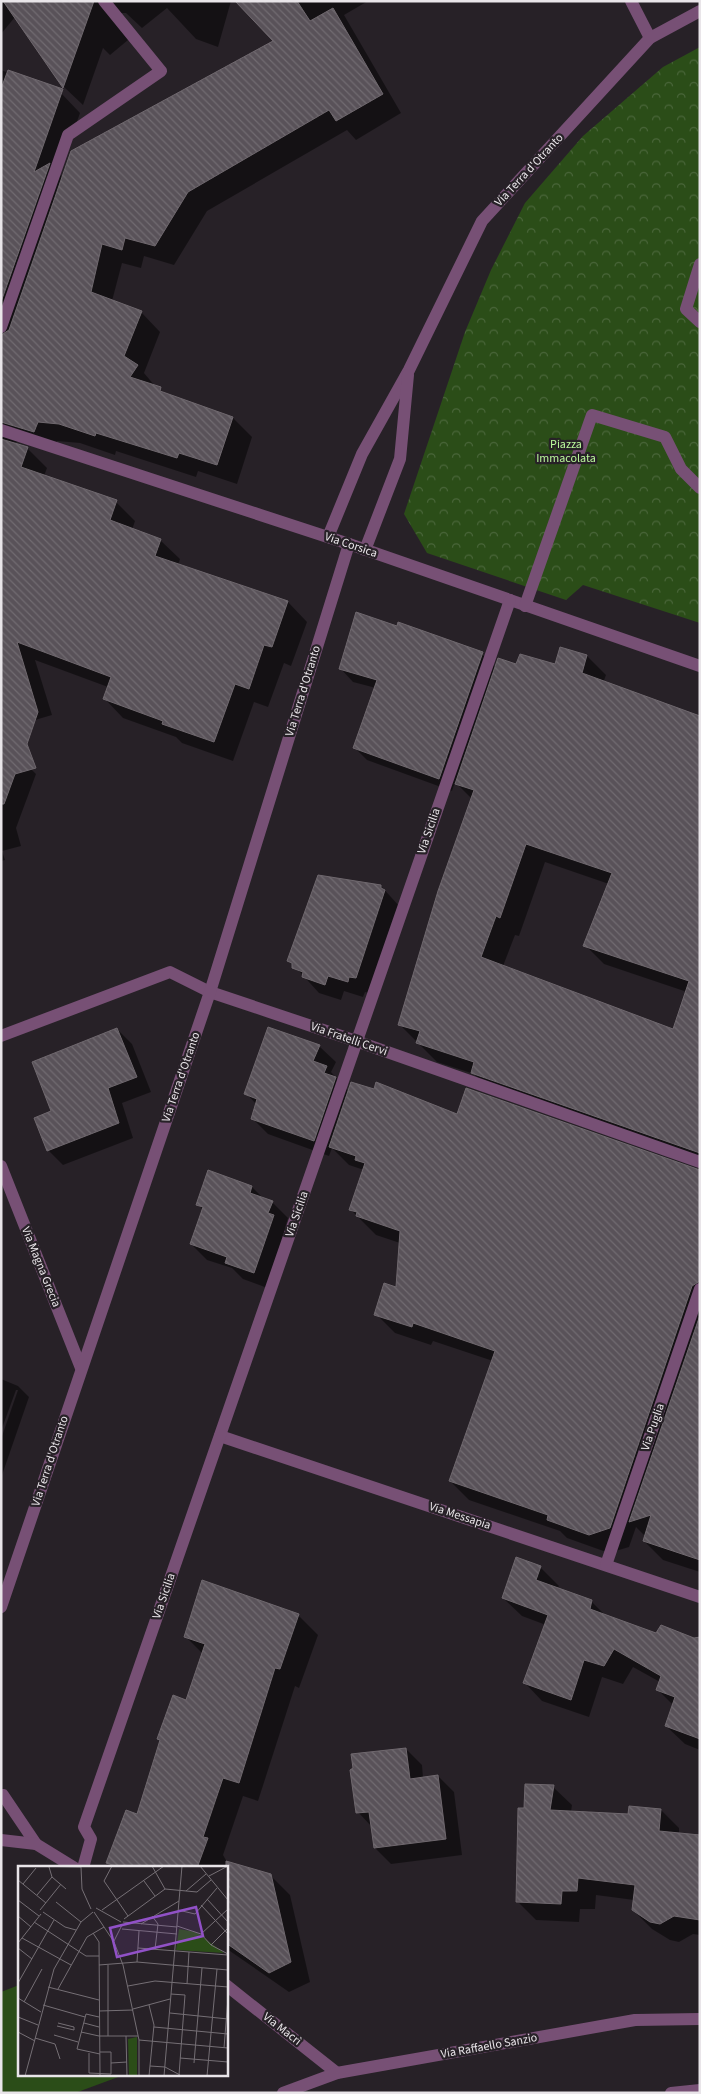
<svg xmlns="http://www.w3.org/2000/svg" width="701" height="2094" viewBox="0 0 701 2094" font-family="'Source Sans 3',sans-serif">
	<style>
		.park { fill: url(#park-crowns) }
		.pitch { fill: #2b4d18 }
		.shadow { fill: #0007; fill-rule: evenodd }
		.building { fill: url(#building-back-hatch); stroke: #6f686e; fill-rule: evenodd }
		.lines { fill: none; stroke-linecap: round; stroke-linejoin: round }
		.minor { stroke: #775075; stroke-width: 12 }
		.labels { text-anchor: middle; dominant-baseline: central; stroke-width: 4.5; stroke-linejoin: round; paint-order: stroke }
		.street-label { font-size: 12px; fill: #e9e5e9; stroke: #272127 }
		.park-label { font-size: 12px; fill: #baf89b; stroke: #272127 }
		.inset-road { fill: none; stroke: #756f75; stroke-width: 1 }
		.view { fill: #9151c7; fill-opacity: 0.15; stroke: #9151c7; stroke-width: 2.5 }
		.inset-edge { fill: none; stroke: #e9e5e9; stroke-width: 2.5 }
	</style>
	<defs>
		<pattern id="park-crowns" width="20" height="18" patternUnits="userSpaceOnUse" patternTransform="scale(1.25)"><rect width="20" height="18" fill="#2b4d18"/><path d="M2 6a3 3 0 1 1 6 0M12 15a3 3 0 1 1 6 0" fill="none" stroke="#4a663a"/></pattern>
		<pattern id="building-back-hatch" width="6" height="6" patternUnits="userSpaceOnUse" patternTransform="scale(1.25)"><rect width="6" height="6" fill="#595259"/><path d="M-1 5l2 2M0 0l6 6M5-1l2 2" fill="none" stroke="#716b71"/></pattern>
	</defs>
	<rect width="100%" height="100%" fill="#272127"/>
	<path class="park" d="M700 47V623L583 585 566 600 427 553 404 514 465 332 491 270 525 203 583 136 663 67Z"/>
	<path class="pitch" d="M19 1985V2075L121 2076 75 2093H1V1992Z"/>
	<g class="shadow">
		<path d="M1 1H231L218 47 196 39 167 8 142 28 126 13H118L115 23 128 40 110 55 103 48 83 105 64 87 15 17 1 34Z"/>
		<path d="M237 1H368L344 15 401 113 356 140 347 130 207 211 174 265 144 256 141 268 122 263 112 301 141 312 160 332 144 373 155 386 167 395 233 418 252 437 237 484 198 471 196 477 116 451 115 455 80 443 57 441 53 451 23 441 12 443 28 449 47 468 44 476 116 502 135 521 132 530 160 540 180 559 178 565 288 602 307 622 291 666 284 663 268 707 254 702 233 761 182 743 176 737 123 718 104 698 108 687 35 660 52 715 1 730V70L61 93 80 113 59 174 63 178 275 42Z"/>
		<path d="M399 624 482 654 496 668 556 666 587 656 606 675 603 683 700 717V1165L491 1091 474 1074 437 1062 399 1024 472 799 455 782 452 791 367 760 354 747 376 688 353 682 340 668 397 628ZM545 862 609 884 585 945 604 964 687 992 674 1030 503 966 515 935 519 936Z"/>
		<path d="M21 759 36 774 16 828 21 846 2 851 5 860 1 861V764Z"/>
		<path d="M381 886 400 907 372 994 365 992 363 997 344 991 341 1000 319 993 289 960Z"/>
		<path d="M117 1029 132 1044 151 1092 122 1103 133 1138 63 1165 48 1150 53 1112Z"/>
		<path d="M268 1029 320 1047 336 1062 331 1072 349 1092 700 1171V1572L663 1560 644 1541 646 1537 636 1527 629 1547 609 1553 567 1538 560 1531 469 1500 450 1481 493 1361 433 1341 431 1345 395 1333 376 1314 397 1288 400 1243 376 1235 350 1209 364 1170 349 1165 332 1148 329 1156 268 1134 252 1118 256 1104 246 1093Z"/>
		<path d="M209 1172 252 1187 264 1199 272 1202 288 1218 285 1228 289 1232 270 1289 243 1279 232 1268 207 1260 191 1244 203 1210 198 1204Z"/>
		<path d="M1 1379 18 1386 29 1397 1 1478V1439L18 1390H16L1 1431Z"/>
		<path d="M540 1567 559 1586 557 1589 592 1602 607 1617 657 1634 700 1644V1750L685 1744 666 1726 673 1705 657 1689 660 1682 633 1667 623 1684 602 1677 589 1717 542 1701 524 1682 546 1625 522 1616 503 1598Z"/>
		<path d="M203 1582 299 1616 318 1635 299 1688 295 1686 258 1801 243 1796 223 1855 227 1862 270 1875 290 1895 310 1982 289 1992 227 1949 226 1952V1868H113L107 1862 138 1816 161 1741 158 1739 186 1701 203 1654 185 1636Z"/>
		<path d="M406 1749 422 1765 423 1778 438 1776 454 1792 462 1855 391 1864 375 1848 372 1827 358 1812Z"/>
		<path d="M553 1787 572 1805 571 1812 629 1816 661 1810 679 1828V1834L700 1837V1935L693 1934 679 1942 670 1940 652 1929 633 1910 634 1900 596 1895 595 1909H580L579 1922 536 1920 517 1901 525 1809Z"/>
	</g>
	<g class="building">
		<path d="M3 1H94L63 88Z"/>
		<path d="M235 1H297L310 21 333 8 383 94 336 121 329 110 188 192 155 246 125 238 122 250 102 244 91 292 142 311 124 356 138 365 130 377 161 387 160 391 233 417 217 465 179 453 177 458 96 433 95 436 59 424 38 422 34 432 1 422V335L9 330 71 151 273 41Z"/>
		<path d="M8 70 63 89 34 172 50 163 1 302V89Z"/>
		<path d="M1 439 28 447 21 467 117 500 110 520 161 539 155 556 288 601 272 647 264 645 249 689 235 684 214 742 162 724 163 721 103 699 111 677 17 642 38 712 27 744 36 768 15 774 4 804H1Z"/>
		<path d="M356 612 397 626 398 622 483 652 439 779 353 748 377 680 339 669Z"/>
		<path d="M560 647 587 655 582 673 700 716V1153L471 1073 474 1062 416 1043 420 1031 398 1025 438 891 474 790 455 784 498 658 516 664 520 654 555 664ZM526 844 612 873 583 946 689 981 673 1029 481 957 496 916 500 918Z"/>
		<path d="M318 875 381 885V888L385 890 356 978 349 977 348 982 328 976 325 985 302 977 303 972 292 968V963L287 961Z"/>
		<path d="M268 1027 320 1045 313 1061 327 1066 324 1073 336 1077 314 1141 251 1119 257 1099 244 1094Z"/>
		<path d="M117 1028 137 1077 108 1088 119 1123 47 1151 34 1118 51 1111 32 1062Z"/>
		<path d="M351 1082 374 1089 376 1082 457 1114 466 1088 700 1170V1281L692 1286 610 1528 589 1535 547 1520 548 1515 449 1481 495 1351 413 1323 412 1327 374 1315 384 1283 396 1287 400 1231 356 1216 357 1212 349 1210 365 1163 355 1160 356 1156 329 1147Z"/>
		<path d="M208 1170 252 1186 250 1193 273 1201 268 1213 274 1215 254 1273 225 1263 227 1257 190 1244 203 1207 196 1205Z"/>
		<path d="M700 1315V1560L643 1541 651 1515 629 1522Z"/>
		<path d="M516 1557 541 1566 536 1580 592 1600 590 1609 656 1633 661 1625 694 1638 700 1637V1739L665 1726 675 1697 656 1690 661 1676 614 1649 604 1666 584 1660 571 1700 523 1683 548 1615 502 1598Z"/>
		<path d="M202 1580 299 1614 280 1669 275 1668 239 1783 223 1778 203 1837 208 1838 197 1868H123L106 1863 126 1810 137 1814 160 1740 157 1739 173 1695 186 1700 205 1644 184 1637Z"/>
		<path d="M406 1748 410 1779 438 1775 446 1839 374 1848 369 1812 356 1813 350 1770 353 1768 351 1754Z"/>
		<path d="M525 1784 554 1785 550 1810 628 1814 629 1806 661 1809 659 1831 700 1835V1920L674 1916 660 1924 650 1922 632 1910 635 1885 578 1878 577 1891H562L561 1904 516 1902 518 1808H524Z"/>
		<path d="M226 1861 271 1874 291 1962 269 1973 226 1943Z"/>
	</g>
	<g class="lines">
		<g class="minor">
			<path d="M631 1 650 38"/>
			<path d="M700 264 686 309 700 322"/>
			<path d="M1 327 68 135 161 71 104 1"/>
			<path d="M1 430 349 544 700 666"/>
			<path d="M328 537 362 454 409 370 482 221 650 38 700 11"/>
			<path d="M365 550 400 459 408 375"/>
			<path d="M525 606 592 415 665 437 681 469 700 488"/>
			<path d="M1 1036 170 972 210 992 356 1041 700 1162"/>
			<path d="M1 1166 81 1368"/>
			<path d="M220 1436 700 1597"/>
			<path d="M606 1565 700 1289"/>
			<path d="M1 1607 210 992 349 544"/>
			<path d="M3 1795 36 1844"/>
			<path d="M1 1840 36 1844 75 1868"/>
			<path d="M83 1868 91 1839 84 1827 510 600"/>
			<path d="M226 1985 337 2073"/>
			<path d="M283 2093 337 2073 635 2020 700 2019"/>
			<path d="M671 2093 700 2090"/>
		</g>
	</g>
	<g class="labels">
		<g class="street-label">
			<text transform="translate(529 170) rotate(-47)">Via Terra d'Otranto</text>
			<text transform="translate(351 545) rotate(19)">Via Corsica</text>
			<text transform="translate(303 691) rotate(-73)">Via Terra d'Otranto</text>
			<text transform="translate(429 831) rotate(-71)">Via Sicilia</text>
			<text transform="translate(349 1039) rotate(19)">Via Fratelli Cervi</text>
			<text transform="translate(181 1077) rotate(-71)">Via Terra d'Otranto</text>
			<text transform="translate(297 1214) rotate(-71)">Via Sicilia</text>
			<text transform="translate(41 1267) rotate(68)">Via Magna Grecia</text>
			<text transform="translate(653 1427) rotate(-71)">Via Puglia</text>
			<text transform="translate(50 1461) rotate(-72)">Via Terra d'Otranto</text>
			<text transform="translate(460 1516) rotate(18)">Via Messapia</text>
			<text transform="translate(164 1596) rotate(-71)">Via Sicilia</text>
			<text transform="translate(282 2029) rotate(38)">Via Macrì</text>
			<text transform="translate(489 2046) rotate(-10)">Via Raffaello Sanzio</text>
		</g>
		<g class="park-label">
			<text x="566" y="444">Piazza<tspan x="566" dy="14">Immacolata</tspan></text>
		</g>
	</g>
	<g transform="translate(18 1866)">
		<rect width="210" height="210" fill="#272127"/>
		<path d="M161 63 178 66 206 87 158 84ZM119 171V210H111L110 173Z" fill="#2b4d18"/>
		<path class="inset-road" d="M15 0 63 1M94 0 86 15 110 50M134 0 147 23 179 26 193 14M182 0 210 34M31 1 34 11 48 23M63 1 64 23 73 43M191 10 210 0M0 14 28 37M126 15 137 30M5 18 18 2M168 25 188 8M19 29 34 11M189 33 210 56M0 34 21 50M38 36 63 56M183 39 210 68M78 42 103 56M22 44 43 18M84 44 146 0M160 44 177 48 199 22M25 46 47 61 58 64M76 46 96 76 105 99 121 174V210M0 50 13 61M134 50 140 58 137 83M106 53 147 23M16 56 68 90H81M105 56 159 61M123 58 161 35M159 60 183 68 193 79 210 88M104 63 159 68M75 67 81 76 82 210M183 68 210 43M4 72 53 99M96 75 104 59M0 77 23 48M193 79 210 62M0 82 14 93M120 82 210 89M119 96 121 65M81 99 119 96 210 104M90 99V170M0 117 36 54M169 118 171 86M110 120 137 115 210 121M30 121 81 134M40 123 69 71 86 61M153 128 167 129 161 209M0 132 23 146M6 136 24 103M25 139 67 151M131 139 136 159 131 210M115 143 152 133M81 145 115 144M152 147 210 153M0 151 20 159M81 151 68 148 59 183 82 188M66 157 81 161M39 160 56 164V161L40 157M136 161 210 168M0 166 17 175M63 166 81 170H120M36 169 60 176M108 170 109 210M17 172 37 178 42 193M121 174 210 182M206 182 210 132M71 187V207L93 208V186H82M162 192 210 196M93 197 109 196M176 197 184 102M132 200 147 201 162 209M7 210 36 103 63 56 75 46M146 210 164 0M189 210 199 103"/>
		<path class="view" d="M178 41 185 70 99 91 92 62Z"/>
		<rect width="210" height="210" class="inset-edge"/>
	</g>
	<rect width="701" height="2094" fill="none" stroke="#e9e5e9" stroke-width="5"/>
</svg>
